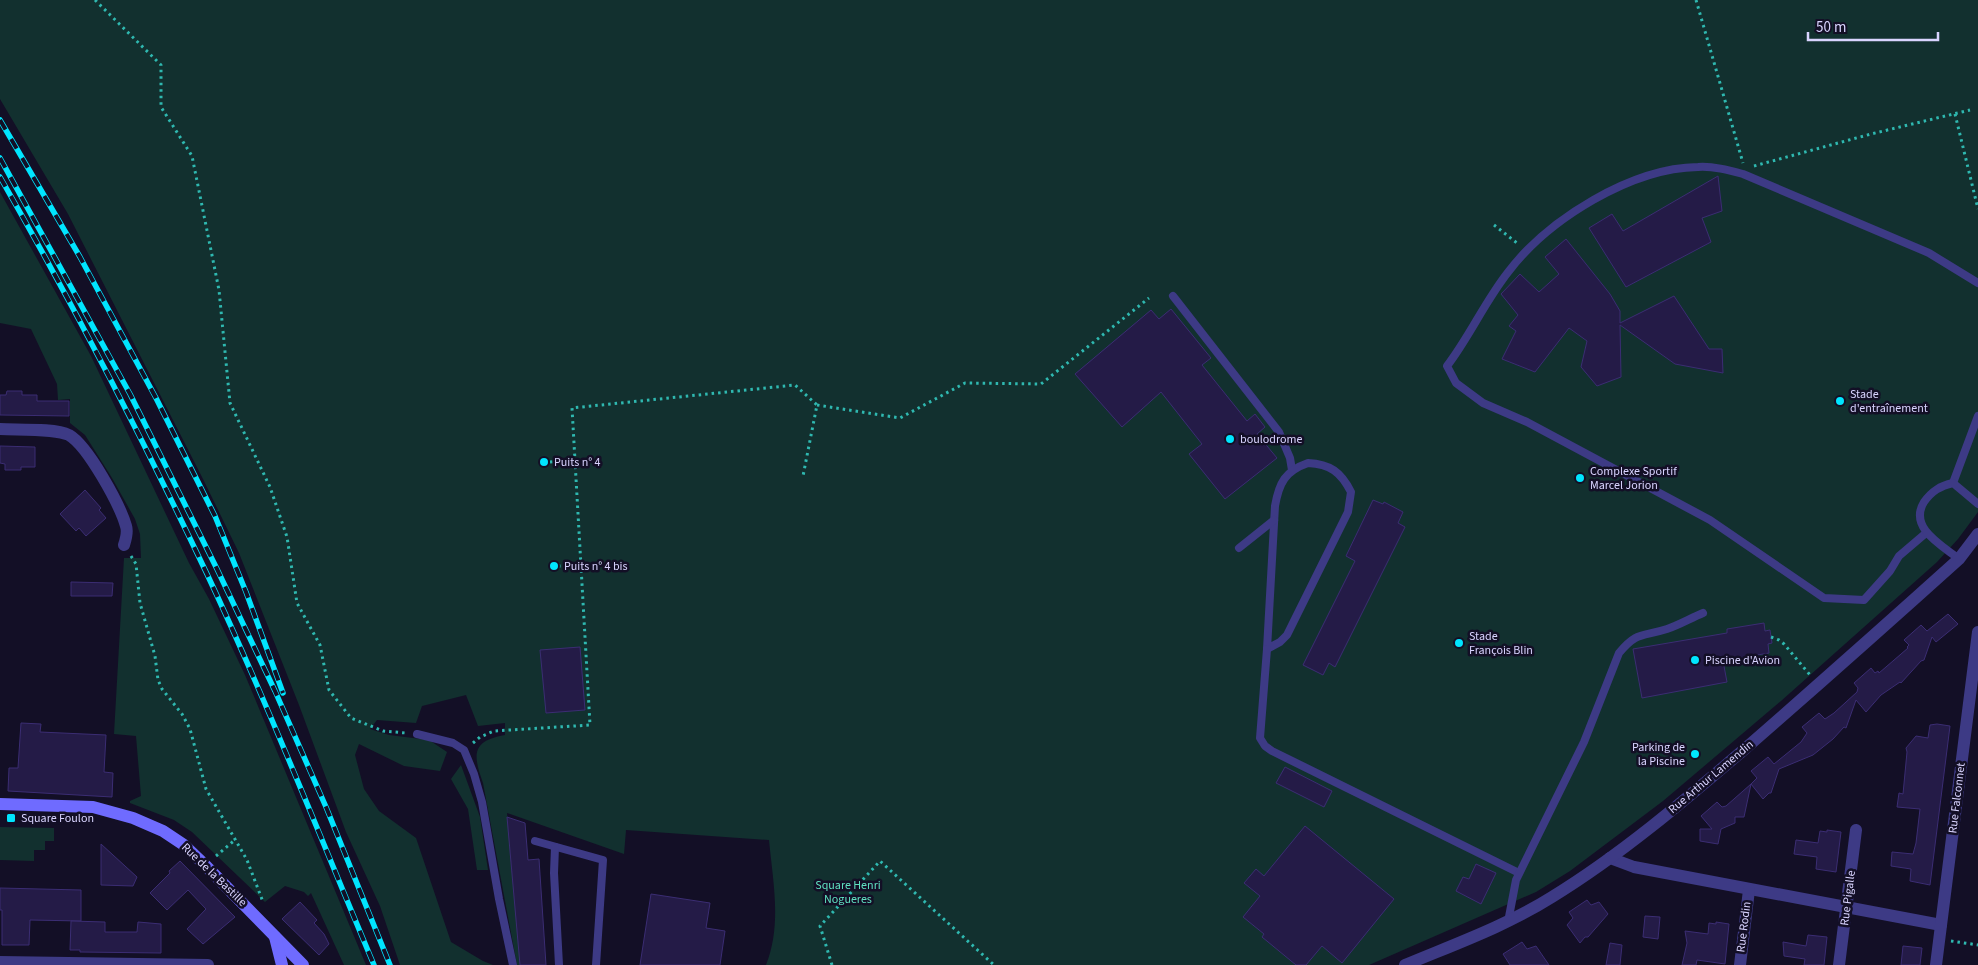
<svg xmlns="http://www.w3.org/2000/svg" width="1978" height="965" viewBox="0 0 1978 965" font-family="'Source Sans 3',sans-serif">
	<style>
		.green { fill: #12302f }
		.building { fill: #241b47; stroke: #3b2d73 }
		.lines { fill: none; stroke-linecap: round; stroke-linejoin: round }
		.path { stroke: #2fb8b0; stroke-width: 3; stroke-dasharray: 2.5 4; stroke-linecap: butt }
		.lane { stroke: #3d3a85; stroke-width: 8 }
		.street { stroke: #3d3a85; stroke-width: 12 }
		.secondary { stroke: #6f6bff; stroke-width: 12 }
		.rail-casing { stroke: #00e5ff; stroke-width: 5.5 }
		.rail { stroke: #130f26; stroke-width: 4; stroke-dasharray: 11; stroke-linecap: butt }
		.poi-dot { fill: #00e5ff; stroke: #130f26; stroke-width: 2 }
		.labels { text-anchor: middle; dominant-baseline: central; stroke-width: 5; stroke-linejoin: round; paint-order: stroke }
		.poi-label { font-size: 12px; fill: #d9d4ff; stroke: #130f26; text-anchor: start }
		.street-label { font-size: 12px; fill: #d9d4ff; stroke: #130f26 }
		.park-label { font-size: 12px; fill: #5fe0c0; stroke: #130f26 }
	</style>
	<rect width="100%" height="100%" fill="#130f26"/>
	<g class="green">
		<path d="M0 0H1978V512L1958 539 1937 562 1781 701 1663 801 1570 871 1536 892 1369 965H766C782 925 773 882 769 840L626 830 624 854 507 813 520 965H517L483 783C473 755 471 741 505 735V723L478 726 466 695 422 706 416 723 377 720 370 729 389 735 429 740 447 752 440 771 404 766 359 744 355 755 364 789 379 811 416 838 451 942 483 961 493 965H400L380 906 346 832 299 705 239 553 203 479 68 214 0 99Z"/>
		<path d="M0 192 91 356 189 563 209 599 245 675 366 965H344L311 893 308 896 304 892 285 886 265 902 192 832 174 820 130 803V801L141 796 136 736 114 734 124 558H141L140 534 135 519 112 478 85 435 70 423V399L58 400 57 384 31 329 0 323Z"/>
		<path d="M461 765 480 817 488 870H477L468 809 451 779Z"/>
		<path d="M0 827 54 828V841H45V850H34V861L0 860Z"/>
	</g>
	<g class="building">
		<path d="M1718 176 1722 211 1702 218 1711 242 1626 287 1589 228 1612 214 1623 231Z"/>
		<path d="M1566 239 1610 294 1620 311V323L1674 296 1709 349H1722L1723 373 1675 364 1620 325 1621 377 1597 386 1581 367 1587 341 1569 328 1535 372 1502 359 1516 331 1509 326 1518 315 1501 294 1520 274 1539 292 1559 274 1545 257Z"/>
		<path d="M1171 309 1211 358 1202 365 1247 421 1255 414 1265 427 1257 434 1277 458 1225 499 1189 454 1202 444 1161 392 1122 427 1075 374 1151 310 1159 319Z"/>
		<path d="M7 391H22V395H37V401H69V416L0 415V395H6Z"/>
		<path d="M0 446 35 447V467H21V470H5V464L0 463Z"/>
		<path d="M85 490 101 508 99 510 106 518 86 536 79 528 76 531 60 514Z"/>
		<path d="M1373 500 1383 504 1384 502 1403 512 1398 523 1405 527 1335 667 1329 663 1323 675 1303 665 1355 561 1346 556Z"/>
		<path d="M71 582 113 583 112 596H71Z"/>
		<path d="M1948 614 1958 624 1936 642 1932 637 1924 660 1921 661 1901 683 1900 682 1881 695 1866 712 1856 700 1846 728 1844 727 1833 739 1813 755 1779 769 1771 793H1769L1763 799 1751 784 1744 817H1735V823L1721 829 1718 844 1700 841V829H1712L1701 816 1717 802 1722 807 1726 806 1751 784 1757 778 1751 771 1768 757 1774 764 1801 742 1807 733 1802 727 1819 713 1825 719 1834 713 1857 692 1858 688 1854 683 1871 668 1875 673 1878 671 1879 673 1908 648 1907 647 1909 645 1904 640 1921 625 1927 631Z"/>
		<path d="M1764 623 1765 631 1770 630 1771 637 1772 643 1768 644 1769 653 1723 661 1727 682 1642 698 1633 649 1727 633V629Z"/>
		<path d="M580 647 585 710 546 713 540 650Z"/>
		<path d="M21 723 41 724 40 732 106 735 104 772 113 773 112 797 8 791 9 768H18Z"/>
		<path d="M1937 724 1950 726 1930 885 1910 881 1911 869 1891 866 1892 852 1913 854 1916 843 1920 809 1897 807 1899 793 1903 794 1907 752 1906 748 1916 736 1928 738 1930 725Z"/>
		<path d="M1285 767 1332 791 1324 807 1276 783Z"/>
		<path d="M507 817 525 823 528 860 539 859 546 965H520Z"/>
		<path d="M1305 826 1394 899 1342 963 1322 946 1306 965H1296L1262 937 1264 934 1243 917 1260 896 1244 883 1256 869 1264 876Z"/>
		<path d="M1827 830 1841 832 1836 872 1816 869 1817 857 1794 854 1796 840 1818 843 1820 831 1827 832Z"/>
		<path d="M101 844 137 877 133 886 101 885Z"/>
		<path d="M180 861 235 917 203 944 187 929 206 909 188 890 167 910 150 893 170 873 169 871Z"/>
		<path d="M1476 864 1496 873 1481 904 1456 891 1463 877 1469 879Z"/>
		<path d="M0 888 81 890V921L30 920 29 945H2V910H0Z"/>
		<path d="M651 894 710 903 706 928 725 931 720 965H640Z"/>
		<path d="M1587 900 1591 905 1599 902 1608 914 1588 937H1585L1580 943 1567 925 1573 918 1569 912Z"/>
		<path d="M300 902 317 920 314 923 324 934 329 944 319 955 282 919Z"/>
		<path d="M1645 916 1660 917 1658 939 1643 937Z"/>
		<path d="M71 921 105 922V932H137L138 922 161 924V953L80 952V950H70Z"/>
		<path d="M1716 922 1729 924 1725 964 1697 960 1696 965H1682L1687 943 1685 931 1708 934 1709 923 1716 924Z"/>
		<path d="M1808 935 1827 937 1824 965H1804L1805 959 1784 956 1783 942 1806 946Z"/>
		<path d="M1522 942 1527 949 1536 946 1549 965H1510L1503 954Z"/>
		<path d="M1610 943 1622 945 1620 965H1606Z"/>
		<path d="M1903 946 1922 948 1920 965H1901Z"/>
	</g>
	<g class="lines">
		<g class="path">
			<path d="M95 0 161 65V107L192 156 219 290 230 403 270 487 287 537 297 603 320 645 329 690 351 718 383 731 406 733"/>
			<path d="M1696 0 1743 163"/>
			<path d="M1955 114 1978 209"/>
			<path d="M1754 166 1871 134 1970 110"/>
			<path d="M1494 225 1517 243"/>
			<path d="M817 405 900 418 965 383 1041 384 1149 298"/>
			<path d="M550 462 575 459"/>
			<path d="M131 556 136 564 140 603 155 656 158 680 162 689 182 714 190 729 206 789 247 860 263 902"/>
			<path d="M558 566 581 565"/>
			<path d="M1771 637 1779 640 1784 644 1810 675"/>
			<path d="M473 743 480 737 494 731 590 725 572 408 795 385 817 405 803 476"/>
			<path d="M216 856 236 839"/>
			<path d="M1951 941 1978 945"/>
			<path d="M832 965 820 926 880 861 994 965"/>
		</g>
		<g class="lane">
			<path d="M1173 296 1279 432 1290 458 1292 470"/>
			<path d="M1308 463C1330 464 1341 472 1351 492L1348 512 1287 635 1280 642 1267 649 1275 506C1279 483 1285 471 1308 463Z"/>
			<path d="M1953 483 1978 416"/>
			<path d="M1926 533 1899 556 1890 571 1864 600 1824 598 1710 520 1527 422 1483 403 1456 383 1447 366C1470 336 1485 301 1509 271 1549 219 1631 168 1698 167 1713 166 1728 170 1743 174L1929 253 1978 283"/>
			<path d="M1239 548 1274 520"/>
			<path d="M1959 559C1943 546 1908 528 1924 502 1932 491 1940 486 1953 483L1978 504"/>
			<path d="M1267 649 1260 738 1265 746 1272 751 1519 873"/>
			<path d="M417 734 453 743 464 750 474 774 482 802 499 899 513 965"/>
			<path d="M535 841 603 860 596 965"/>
			<path d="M555 847 554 873 559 965"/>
			<path d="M1508 922 1516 880 1584 742 1619 653C1637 631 1642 637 1667 629 1679 625 1691 618 1703 613"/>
		</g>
		<g class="street">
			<path d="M0 429C17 430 55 428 69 435 88 446 120 505 126 526 128 532 126 539 124 545"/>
			<path d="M1610 858 1634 867 1941 925"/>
			<path d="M0 962 208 965"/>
			<path d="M1405 965C1455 944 1506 926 1552 897 1622 854 1685 800 1747 747 1818 685 1889 622 1959 559L1978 534"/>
			<path d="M1740 965 1749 890"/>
			<path d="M1839 965 1856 830"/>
			<path d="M1936 965 1978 632"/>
		</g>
		<g class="secondary">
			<path d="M0 804 93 807 133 818 163 831 184 845 205 865 303 965"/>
			<path d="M275 937 282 965"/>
		</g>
		<g class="rail-casing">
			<g id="rail">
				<path d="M0 120 80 257 156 398 215 516 246 592 283 693"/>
				<path d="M0 158 130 394 217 569 275 691 326 807 390 965"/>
				<path d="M0 177C74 306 143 439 207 574 267 702 319 834 374 965"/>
			</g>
		</g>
		<use href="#rail" class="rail"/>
	</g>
	<g class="poi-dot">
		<circle cx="1840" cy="401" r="5"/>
		<circle cx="1230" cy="439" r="5"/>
		<circle cx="544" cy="462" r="5"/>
		<circle cx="1580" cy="478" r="5"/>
		<circle cx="554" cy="566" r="5"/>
		<circle cx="1459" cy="643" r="5"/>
		<circle cx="1695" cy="660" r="5"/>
		<circle cx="1695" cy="754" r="5"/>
		<rect x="6" y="813" width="10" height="10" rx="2.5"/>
	</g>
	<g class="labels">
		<g class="poi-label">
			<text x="1850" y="394">Stade<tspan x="1850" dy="14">d'entraînement</tspan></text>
			<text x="1240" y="439">boulodrome</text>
			<text x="554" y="462">Puits n° 4</text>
			<text x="1590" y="471">Complexe Sportif<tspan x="1590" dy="14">Marcel Jorion</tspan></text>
			<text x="564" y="566">Puits n° 4 bis</text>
			<text x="1469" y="636">Stade<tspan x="1469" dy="14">François Blin</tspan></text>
			<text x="1705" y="660">Piscine d'Avion</text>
			<text x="1685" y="747" text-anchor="end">Parking de<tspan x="1685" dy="14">la Piscine</tspan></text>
			<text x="21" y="818">Square Foulon</text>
		</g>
		<g class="street-label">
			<text transform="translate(1711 777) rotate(-40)">Rue Arthur Lamendin</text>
			<text transform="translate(1957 798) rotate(-83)">Rue Falconnet</text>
			<text transform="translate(214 875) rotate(44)">Rue de la Bastille</text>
			<text transform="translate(1848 898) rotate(-83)">Rue Pigalle</text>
			<text transform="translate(1744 927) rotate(-83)">Rue Rodin</text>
		</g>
		<g class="park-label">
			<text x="848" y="885">Square Henri<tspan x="848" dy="14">Nogueres</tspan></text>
		</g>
	</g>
	<path d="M1808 32v8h130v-8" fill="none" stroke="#d9d4ff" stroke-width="2.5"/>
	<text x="1816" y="32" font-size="15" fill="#d9d4ff" stroke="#130f26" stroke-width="4" paint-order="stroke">50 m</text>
</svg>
